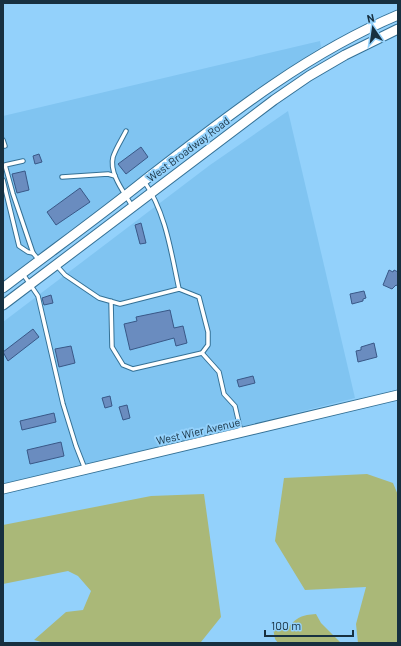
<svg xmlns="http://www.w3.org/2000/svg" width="401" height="646" viewBox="0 0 401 646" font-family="Barlow,sans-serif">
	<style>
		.built { fill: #80c4f1 }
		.water { fill: #aab878 }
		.building { fill: #6a8cbf; stroke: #395887 }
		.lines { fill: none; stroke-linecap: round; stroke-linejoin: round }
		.lane-casing { stroke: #347196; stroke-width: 5.5 }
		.secondary-casing { stroke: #347196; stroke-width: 11 }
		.lane { stroke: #fff; stroke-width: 3.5 }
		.secondary { stroke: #fff; stroke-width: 9 }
		.labels { text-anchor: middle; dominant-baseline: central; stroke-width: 4; stroke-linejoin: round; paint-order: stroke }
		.street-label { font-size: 11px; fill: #173040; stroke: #93d1fb }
	</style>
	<rect width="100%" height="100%" fill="#93d1fb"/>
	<g class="built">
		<path d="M320 41 321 47 262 86 3 281V116Z"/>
		<path d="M288 111 355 398 141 452 3 484V322L210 165Z"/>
	</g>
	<g class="water">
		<path d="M367 474 393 483 398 495V643H358L356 624 366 587 305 590 275 541 284 478Z"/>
		<path d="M204 494 221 617 201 642 45 643 34 640 66 612 83 610 91 591 78 576 68 571 3 584V525L151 496Z"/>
		<path d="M316 614 321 623 341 643H278L275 639 273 628 277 626 288 628C297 617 302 615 316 614Z"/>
	</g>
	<g class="building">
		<path d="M141 147 148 157 126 174 118 164Z"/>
		<path d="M39 154 42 162 35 164 33 156Z"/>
		<path d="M25 171 29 190 17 193 12 174Z"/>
		<path d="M80 188 90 202 56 225 47 212Z"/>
		<path d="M141 223 146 243 140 244 135 225Z"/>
		<path d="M389 270 393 272 394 270 398 272V286L396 285 392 289 383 285Z"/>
		<path d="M364 291 366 298 363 299V301L352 304 350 294Z"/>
		<path d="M51 295 53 303 44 305 42 298Z"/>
		<path d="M170 310 174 328 183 326 187 343 176 346 174 338 130 350 124 324 137 321 136 317Z"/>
		<path d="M33 329 39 337 8 361 3 352Z"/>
		<path d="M374 343 377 357 358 362 356 351 361 350V347Z"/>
		<path d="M71 346 75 363 59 367 55 349Z"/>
		<path d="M253 376 255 383 239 387 237 380Z"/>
		<path d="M110 396 112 406 105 408 102 398Z"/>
		<path d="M127 405 130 418 123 420 119 407Z"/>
		<path d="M54 413 56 422 22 430 20 421Z"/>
		<path d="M61 442 64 456 30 464 27 450Z"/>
	</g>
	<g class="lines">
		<g class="lane-casing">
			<g id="lane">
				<path d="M126 131C122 139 116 148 113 157 109 174 124 192 132 206"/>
				<path d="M3 140 5 146H3"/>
				<path d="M23 161 5 165 13 194 33 253"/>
				<path d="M62 177 108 174 115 176"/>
				<path d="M3 180 19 246 28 252 33 253 39 260"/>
				<path d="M144 181C166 213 171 252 179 289"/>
				<path d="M57 266 65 275 99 298 120 304 179 289 199 297 208 332V345L202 353 133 369 123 365 112 347 111 301"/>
				<path d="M23 274 38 296 63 404 76 446 85 469"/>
				<path d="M202 353 219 372 224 394 235 406 241 432"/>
			</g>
		</g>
		<g class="secondary-casing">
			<g id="secondary">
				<path d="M3 288C50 252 99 217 145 180 224 119 305 54 398 15"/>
				<path d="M3 305 274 100 309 76 345 55 398 29"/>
				<path d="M3 489 398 395"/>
			</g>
		</g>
		<use href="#lane" class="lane"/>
		<use href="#secondary" class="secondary"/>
	</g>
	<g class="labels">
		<g class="street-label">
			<text transform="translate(188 149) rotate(-37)">West Broadway Road</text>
			<text transform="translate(198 431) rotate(-13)">West Wier Avenue</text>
		</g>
	</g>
	<rect width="401" height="646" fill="none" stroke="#173040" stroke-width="8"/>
	<g transform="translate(373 28) rotate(347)" stroke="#93d1fb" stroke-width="3" paint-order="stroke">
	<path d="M0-3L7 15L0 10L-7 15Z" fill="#173040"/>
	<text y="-6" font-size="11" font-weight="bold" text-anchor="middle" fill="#173040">N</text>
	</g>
	<path d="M265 630v6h88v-6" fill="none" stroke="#173040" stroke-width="2"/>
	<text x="271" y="630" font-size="12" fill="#173040" stroke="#93d1fb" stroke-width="3" paint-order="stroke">100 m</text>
</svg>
